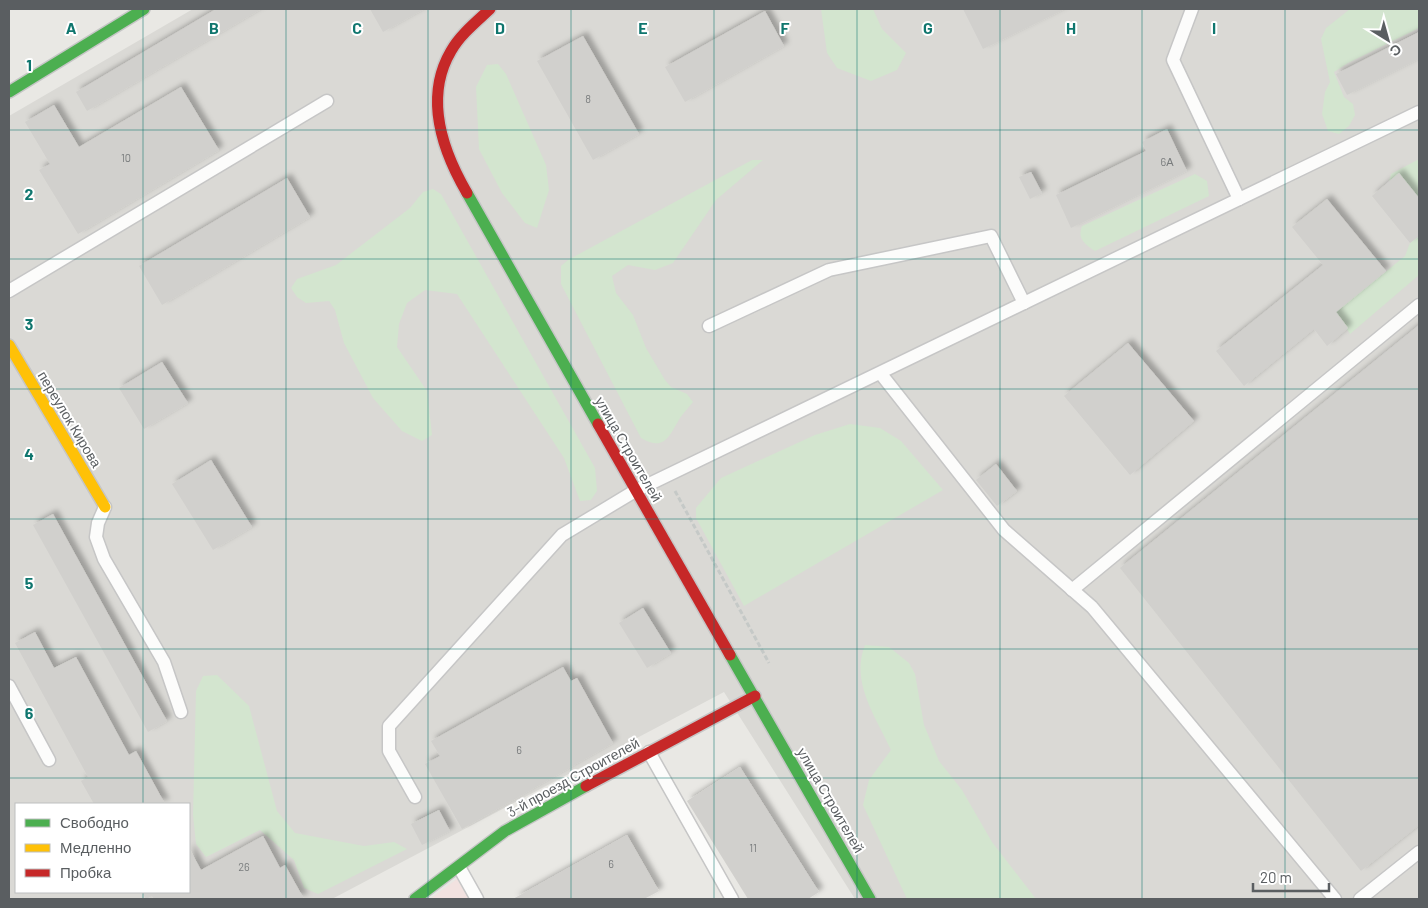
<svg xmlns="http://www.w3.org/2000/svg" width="1428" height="908" viewBox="0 0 1428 908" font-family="Barlow,sans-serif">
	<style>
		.industrial { fill: #dad9d5; fill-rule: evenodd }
		.medical { fill: #f2e2e0 }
		.green { fill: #d3e5cf }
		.building { fill: #d1d0cd; filter: url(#shadow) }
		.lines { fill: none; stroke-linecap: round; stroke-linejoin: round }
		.lane-casing { stroke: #c6c6c6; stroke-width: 15 }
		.fast-casing { stroke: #c6c6c6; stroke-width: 14 }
		.slow-casing { stroke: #c6c6c6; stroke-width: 14 }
		.jam-casing { stroke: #c6c6c6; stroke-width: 14 }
		.path { stroke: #c5c9c7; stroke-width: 3; stroke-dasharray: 5 2.5; stroke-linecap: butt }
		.lane { stroke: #fcfcfb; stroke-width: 12 }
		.fast { stroke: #4caf50; stroke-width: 11 }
		.slow { stroke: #ffc107; stroke-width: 11 }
		.jam { stroke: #c62828; stroke-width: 11 }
		.grid { fill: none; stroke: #0f766e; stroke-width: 1; stroke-opacity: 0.55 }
		.labels { text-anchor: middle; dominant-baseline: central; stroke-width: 4; stroke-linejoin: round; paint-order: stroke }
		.number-label { font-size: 11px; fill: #797c7d }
		.street-label { font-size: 14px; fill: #5a5e61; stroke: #fff }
		.grid-label { font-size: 16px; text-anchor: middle; font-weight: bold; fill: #0f766e; stroke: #fff; stroke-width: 4; stroke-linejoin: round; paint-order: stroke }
	</style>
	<defs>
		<filter id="shadow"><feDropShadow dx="4.5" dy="-4.5" stdDeviation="2.5" flood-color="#0004"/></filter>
	</defs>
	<rect width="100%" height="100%" fill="#e9e8e4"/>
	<path class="industrial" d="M193 9H1419V899H855L724 692 332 899H9V116ZM16 804H189V892H16Z"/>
	<path class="medical" d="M457 879 469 899H430Z"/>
	<g class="green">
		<path d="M821 9H873L882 29 906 53 897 70 871 81 837 68 827 53Z"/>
		<path d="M1350 9H1419V28L1348 63 1334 72 1344 97 1353 104 1355 115 1349 126 1339 134 1328 131 1322 114 1325 92 1330 82 1321 39 1326 28Z"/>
		<path d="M498 64 506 74 546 165 549 190 537 228 525 223 502 193 479 149 476 87 487 65Z"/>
		<path d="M1419 159V198L1399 174 1389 181 1391 174Z"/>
		<path d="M752 160H763L716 200 673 263 655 270 628 265 612 276 616 293 633 315 646 348 665 380 671 387 687 394 693 402C689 407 684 412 680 418 669 436 665 452 641 438L561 284V266L568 260Z"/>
		<path d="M1195 174 1207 181 1209 196 1095 251C1085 244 1077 239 1082 226Z"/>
		<path d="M433 189 441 194 595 468 597 491 591 500 580 501 564 458 457 294 425 290 407 303 399 324 397 347 427 391 432 435 422 441 402 431 373 398 344 343 335 310 329 301 306 303 297 297 291 288 297 279 336 265 410 208 423 192Z"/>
		<path d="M1419 236V275L1350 334 1336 312 1405 256 1410 243Z"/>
		<path d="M850 424 880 428 901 441 943 490 744 606 696 518V508L721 478 815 435Z"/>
		<path d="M865 645 889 647 909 663 915 674 924 725 939 761 962 790 992 842 1036 899H907L863 805 869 780 891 750C876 717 850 682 865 645Z"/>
		<path d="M217 675 249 706 277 811 295 833 364 846 394 842 407 849 318 894 304 888 294 860 260 830 206 857 196 844 193 815 196 691 203 676Z"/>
	</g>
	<g class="building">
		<path d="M216 9H261L87 111 76 92Z"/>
		<path d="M370 9H424L383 32Z"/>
		<path d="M963 9H1065L983 49Z"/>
		<path d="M765 11 784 46 685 102 665 67Z"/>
		<path d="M1419 32V59L1347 95 1336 74Z"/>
		<path d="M583 36 639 134 593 160 537 61Z"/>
		<path d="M181 87 219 150 78 234 39 170 50 164 25 122 54 105 79 147Z"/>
		<path d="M1167 129 1187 171 1071 228 1056 195 1146 151 1142 142Z"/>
		<path d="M1031 172 1042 193 1030 199 1019 177Z"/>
		<path d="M1399 173 1419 198V236L1410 243 1372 196Z"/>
		<path d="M287 178 310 217 162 305 139 266Z"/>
		<path d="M1327 199 1386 271 1336 312 1348 328 1327 346 1314 329 1244 386 1216 351 1323 265 1292 227Z"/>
		<path d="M1419 325V825L1361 871 1120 568Z"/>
		<path d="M1128 343 1194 421 1130 475 1064 396Z"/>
		<path d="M162 362 188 403 144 429 119 388Z"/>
		<path d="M211 460 252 527 213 550 172 484Z"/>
		<path d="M996 464 1017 491 997 506 976 480Z"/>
		<path d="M53 514 167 721 148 732 33 525Z"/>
		<path d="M643 608 671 653 647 668 619 623Z"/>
		<path d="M35 632 54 668 76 657 129 755 136 751 165 804H94L81 781 88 777 15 643Z"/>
		<path d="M563 667 571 681 577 678 613 743 462 829 425 764 440 756 431 741Z"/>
		<path d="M740 767 819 892 808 899H748L687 801Z"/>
		<path d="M439 810 450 831 422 845 411 824Z"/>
		<path d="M627 835 659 891 644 899H513Z"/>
		<path d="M263 836 280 868 285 865 304 899H154L152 896 146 899 142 892H189V848L201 870Z"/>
	</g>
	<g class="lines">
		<g class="lane-casing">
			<g id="lane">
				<path d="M1192 9 1173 60 1239 199"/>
				<path d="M9 291 327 101"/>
				<path d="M709 326 829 270 991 236 1024 303"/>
				<path d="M881 374 1004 530 1092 607 1335 899"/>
				<path d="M105 507 98 523 96 537 104 559 164 662 181 712"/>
				<path d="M1072 590 1419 305"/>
				<path d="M9 686 49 760"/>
				<path d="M649 752 732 899"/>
				<path d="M415 797 389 751V726L562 535 635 491 1419 112"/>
				<path d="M459 867 477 899"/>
				<path d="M1360 899 1419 852"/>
			</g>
		</g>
		<g class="fast-casing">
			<g id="fast">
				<path d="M9 92 144 9"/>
				<path d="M467 193 598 424"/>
				<path d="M730 655 870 899"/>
				<path d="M415 899 505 831 586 786"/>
			</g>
		</g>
		<g class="slow-casing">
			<path id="slow" d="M9 345 105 507"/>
		</g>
		<g class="jam-casing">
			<g id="jam">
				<path d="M467 193C442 150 424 97 451 51 460 35 476 22 490 9"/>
				<path d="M598 424 730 655"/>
				<path d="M586 786 755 696"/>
			</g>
		</g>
		<path class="path" d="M675 491 769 663"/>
		<use href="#lane" class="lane"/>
		<use href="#fast" class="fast"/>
		<use href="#slow" class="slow"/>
		<use href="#jam" class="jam"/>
	</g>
	<path class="grid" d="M143 9V804M286 9V899M428 9V899M571 9V899M714 9V899M857 9V899M1000 9V899M1142 9V899M1285 9V899M9 130H1419M9 259H1419M9 389H1419M9 519H1419M9 649H1419M9 778H1419M143 892V899"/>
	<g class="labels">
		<g class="number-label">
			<text x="588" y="98">8</text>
			<text x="126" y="157">10</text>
			<text x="1167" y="161">6А</text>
			<text x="519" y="749">6</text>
			<text x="753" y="847">11</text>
			<text x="611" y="863">6</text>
			<text x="244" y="866">26</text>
		</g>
		<g class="street-label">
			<text transform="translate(70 419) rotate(59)">переулок Кирова</text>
			<text transform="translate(629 449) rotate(60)">улица Строителей</text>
			<text transform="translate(573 777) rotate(-29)">3-й проезд Строителей</text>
			<text transform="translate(831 800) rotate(60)">улица Строителей</text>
		</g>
	</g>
	<g class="grid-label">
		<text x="71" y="34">A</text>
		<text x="214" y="34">B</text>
		<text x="357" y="34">C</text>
		<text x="500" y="34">D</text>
		<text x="643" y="34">E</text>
		<text x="785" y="34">F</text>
		<text x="928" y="34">G</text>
		<text x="1071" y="34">H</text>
		<text x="1214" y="34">I</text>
		<text x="29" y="71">1</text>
		<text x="29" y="200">2</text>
		<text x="29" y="330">3</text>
		<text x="29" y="460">4</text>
		<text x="29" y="589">5</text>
		<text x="29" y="719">6</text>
	</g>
	<rect width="1428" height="908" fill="none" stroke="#5a5e61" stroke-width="20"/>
	<rect x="15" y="803" width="175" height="90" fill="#ffffff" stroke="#bdbfc0"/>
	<rect x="25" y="819" width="25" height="8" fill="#4caf50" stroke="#bdbfc0"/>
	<text x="60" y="828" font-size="15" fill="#5a5e61">Свободно</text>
	<rect x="25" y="844" width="25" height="8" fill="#ffc107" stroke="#bdbfc0"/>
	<text x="60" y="853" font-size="15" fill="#5a5e61">Медленно</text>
	<rect x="25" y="869" width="25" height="8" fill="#c62828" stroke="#bdbfc0"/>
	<text x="60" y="878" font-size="15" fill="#5a5e61">Пробка</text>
	<g transform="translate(1388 40) rotate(143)" stroke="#ffffff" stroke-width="4" paint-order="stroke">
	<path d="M0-4L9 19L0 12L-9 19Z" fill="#5a5e61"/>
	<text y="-8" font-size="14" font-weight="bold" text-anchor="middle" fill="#5a5e61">С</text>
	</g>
	<path d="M1253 883v8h76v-8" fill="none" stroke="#5a5e61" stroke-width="2.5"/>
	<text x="1260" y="883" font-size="15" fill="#5a5e61" stroke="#ffffff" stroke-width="4" paint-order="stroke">20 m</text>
</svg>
